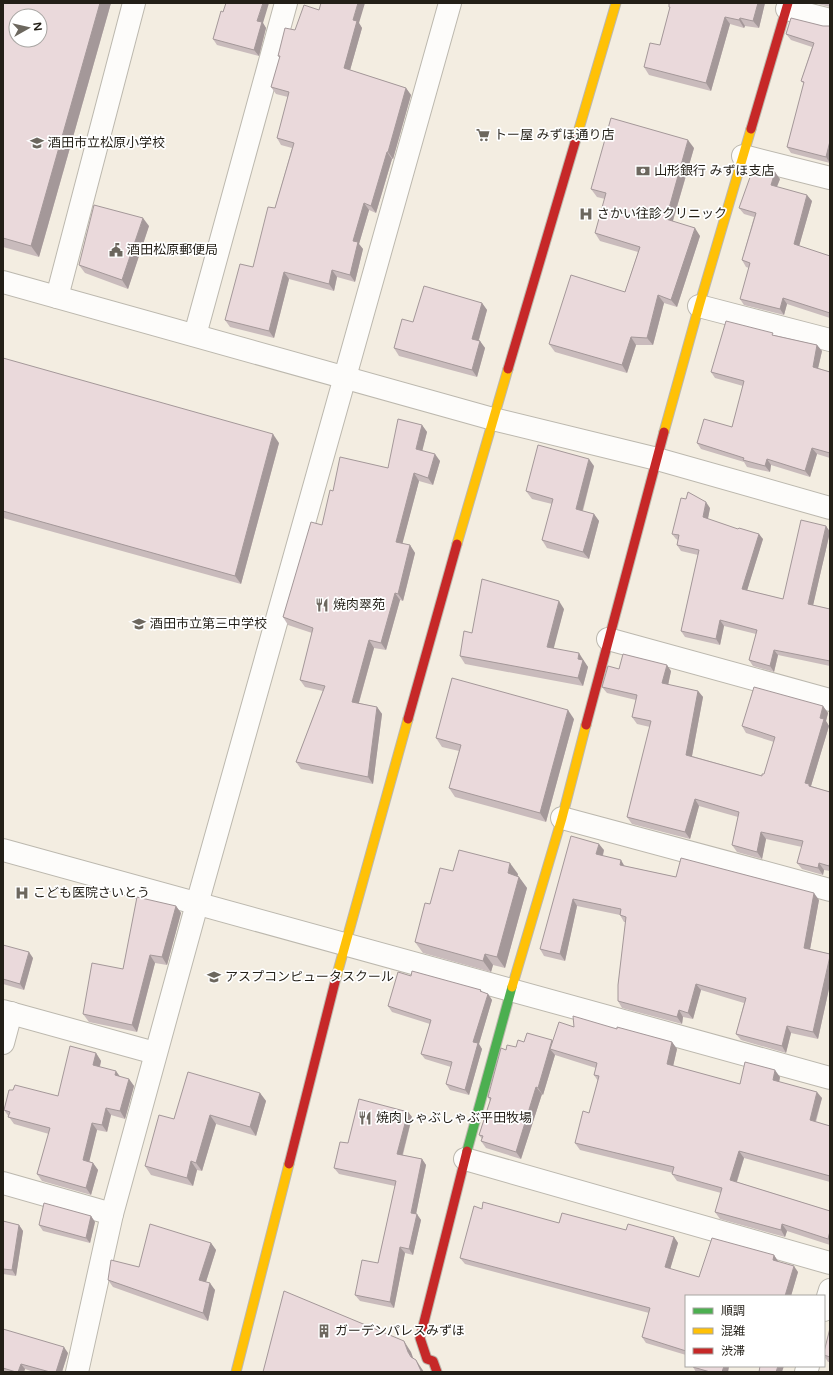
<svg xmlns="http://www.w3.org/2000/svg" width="833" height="1375" viewBox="0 0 833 1375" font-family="'Varela Round','Noto Sans JP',sans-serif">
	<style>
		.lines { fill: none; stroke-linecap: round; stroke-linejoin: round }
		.street-casing { stroke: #bcb8ae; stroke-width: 24 }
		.fast-casing { stroke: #bcb8ae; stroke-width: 11 }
		.slow-casing { stroke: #bcb8ae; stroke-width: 11 }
		.jam-casing { stroke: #bcb8ae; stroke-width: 11 }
		.street { stroke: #fdfcfa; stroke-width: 22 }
		.fast { stroke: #4caf50; stroke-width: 9 }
		.slow { stroke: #ffc107; stroke-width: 9 }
		.jam { stroke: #c62828; stroke-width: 9 }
		.wall { fill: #c9bbbc }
		.shaded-wall { fill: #a49899 }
		.building { fill: #ead9db; stroke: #a49899; fill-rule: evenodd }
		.labels { text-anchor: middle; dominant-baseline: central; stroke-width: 3.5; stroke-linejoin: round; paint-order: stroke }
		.poi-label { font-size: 13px; fill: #231f17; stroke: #fff; text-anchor: start }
	</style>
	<rect width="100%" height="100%" fill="#f3ede1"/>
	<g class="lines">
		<g class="street-casing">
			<g id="street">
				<path d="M787 9 830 20"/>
				<path d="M743 156 830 178"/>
				<path d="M3 282 493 419 657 459 830 508"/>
				<path d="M57 297 134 3"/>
				<path d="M699 306 830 340"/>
				<path d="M195 335 286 3"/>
				<path d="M608 639 830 700"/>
				<path d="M562 818 830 890"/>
				<path d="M3 850 830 1078"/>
				<path d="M3 1011 155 1053"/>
				<path d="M3 1043 11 1013"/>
				<path d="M465 1159 830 1263"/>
				<path d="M3 1183 112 1214"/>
				<path d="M824 1310 830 1290"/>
				<path d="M77 1372 112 1214 197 904 450 3"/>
				<path d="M806 1372 808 1366"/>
			</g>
		</g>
		<g class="fast-casing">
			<path id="fast" d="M467 1151 512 987"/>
		</g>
		<g class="slow-casing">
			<g id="slow">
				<path d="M576 139 616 3"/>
				<path d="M664 432 699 306 751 129"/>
				<path d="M457 544 508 369"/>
				<path d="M336 978 408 719"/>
				<path d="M512 987 562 818 586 725"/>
				<path d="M236 1372 289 1164"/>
			</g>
		</g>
		<g class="jam-casing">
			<g id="jam">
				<path d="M751 129 788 3"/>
				<path d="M508 369 576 139"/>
				<path d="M408 719 457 544"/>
				<path d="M586 725 664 432"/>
				<path d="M289 1164 336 978"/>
				<path d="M437 1372 433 1361 427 1359 420 1338 467 1151"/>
			</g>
		</g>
		<use href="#street" class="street"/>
		<use href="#fast" class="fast"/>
		<use href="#slow" class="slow"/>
		<use href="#jam" class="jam"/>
	</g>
	<g class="wall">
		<path d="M3 3H111L39 257 3 247Z"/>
		<path d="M669 3H765L759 28 745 26 744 28 730 24 711 91 649 75 644 67 660 45 670 8 669 7Z"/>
		<path d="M814 3H830V7Z"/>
		<path d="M263 23 266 28 259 56 217 45 213 39Z"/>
		<path d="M359 23 362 28 350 70 406 88 411 95 393 159H392L376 213 369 210 359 244 363 249 355 282 337 277 334 291 289 279 274 338 230 327 225 320 253 267 275 208 292 148 281 145 277 138 288 97 276 94 271 87 280 58 278 56 295 30Z"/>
		<path d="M823 26H829L830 163 791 153 787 147 804 84 801 81 812 47 791 40 786 34Z"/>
		<path d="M694 148 673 221 700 236 677 307 664 303 653 345H636L627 373 555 352 549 344 625 292 638 252 600 241 595 233 605 199 597 197 591 189Z"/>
		<path d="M780 179 777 187 812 201 799 246 830 256V318L787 304 784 315 744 305 740 299 749 268 746 267 742 260 754 217 744 214 739 208Z"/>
		<path d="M149 226 128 289 85 273 79 265Z"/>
		<path d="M482 303 487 310 479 340 485 348 477 377 399 356 394 348 413 322Z"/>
		<path d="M774 335 817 345 822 351 818 368 830 372V458L817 454 810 477 771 465 770 472 747 467 744 462 701 449 697 443 732 427 743 386 715 378 711 372Z"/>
		<path d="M3 358 279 443 241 584 3 518Z"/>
		<path d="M422 425 427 432 422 450 440 461 433 485 419 481 402 544 410 545 415 553 403 601 400 600 386 650 374 648 359 703 377 707 382 714 373 784 301 769 296 762 323 691 305 687 300 680 312 633 288 625 283 617 322 525 333 491 388 468Z"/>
		<path d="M594 466 583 511 594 514 599 521 589 559 547 548 542 540 552 504 532 499 526 491Z"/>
		<path d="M710 508 708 519 763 539 747 590 783 599 826 526 830 532 813 605 830 609V666L778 655 774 672 753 666 749 660 756 634 724 626 720 645 685 637 681 631 698 555 681 551 677 545 678 540 676 539 672 534Z"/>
		<path d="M564 609 553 648 584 661V662L588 667 583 686 465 664 460 656 472 633Z"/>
		<path d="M619 669 671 671 668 685 698 691 703 697 692 756 762 776 764 774 774 742 746 733 742 726 823 706 828 713 826 721 829 726 811 786 830 792V871L824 870 823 875 802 869 797 863 802 847 766 839 762 859 737 852 732 845 738 817 699 806 690 839 632 824 627 817 650 727 637 724 632 717 636 700 607 693 602 687Z"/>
		<path d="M574 719 546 822 455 797 449 788 459 751 442 747 436 738Z"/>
		<path d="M604 850 603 856 625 866 676 877 819 900 810 949 830 954V984L818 1039 791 1033 786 1053 741 1040 736 1034 744 1003 701 990 693 1019 683 1017 682 1024 622 1008 618 1001 626 922H624L620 915 577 906 565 961 544 956 540 949Z"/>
		<path d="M453 871 518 874V876L519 877 527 888 505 968 493 965 491 972 423 953 415 942Z"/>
		<path d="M176 906 181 913 167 965 155 963 137 1032 89 1022 83 1014 123 969Z"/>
		<path d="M3 945 33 958 24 990 3 984Z"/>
		<path d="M411 976 481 990 482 992 488 994 492 1000 479 1044 482 1049 469 1095 450 1090 446 1084 451 1067 425 1059 421 1054 430 1024 392 1012 388 1006Z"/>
		<path d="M574 1027 617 1029 672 1042 677 1049 673 1066 740 1084 780 1077 779 1082 822 1098 816 1122 830 1126V1182L744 1158 737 1182 830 1211V1245L787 1231 785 1237 720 1219 715 1212 721 1193 677 1181 672 1174 673 1173 580 1150 575 1143 589 1113 598 1081 594 1075 596 1068 555 1055 543 1095 542 1094 521 1159 486 1148 481 1141 482 1139 479 1135 490 1101 488 1097 506 1050 516 1047 524 1042 553 1041Z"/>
		<path d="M96 1053 101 1061 100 1067 120 1077 129 1079 134 1086 125 1119 111 1115 107 1132 97 1130 89 1161 93 1163 98 1170 91 1195 42 1181 37 1174 49 1134 14 1124 4 1110 58 1096Z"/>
		<path d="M260 1093 266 1101 256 1136 216 1124 202 1171 197 1170 193 1186 151 1175 145 1166 174 1119Z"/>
		<path d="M408 1112 412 1117 403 1155 422 1159 426 1165 416 1214 421 1220 413 1255 405 1253 394 1308 360 1301 355 1295 378 1263 395 1186 339 1174 334 1168 348 1143Z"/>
		<path d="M482 1209 559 1223 626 1230 674 1237 678 1243 670 1269 699 1277 774 1255 778 1262 798 1272 791 1296H686V1355L646 1343 642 1337 649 1313 465 1264 460 1258Z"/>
		<path d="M91 1216 95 1222 90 1243 43 1231 39 1225Z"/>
		<path d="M3 1221 19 1225 23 1231 16 1276 3 1274Z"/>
		<path d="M211 1243 216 1250 206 1282 215 1290 208 1321 113 1287 108 1280 139 1267Z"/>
		<path d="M830 1328V1362H828L824 1356Z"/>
		<path d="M3 1329 68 1353 62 1372H34L25 1369 24 1372H3Z"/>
		<path d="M693 1366H729L728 1372H696L693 1367Z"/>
	</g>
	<g class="shaded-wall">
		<path d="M100 3H111L39 257 31 246Z"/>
		<path d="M263 3H269L263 23 266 28 259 56 254 50 257 21Z"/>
		<path d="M358 3H365L359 23 362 28 349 74 344 68 353 20Z"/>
		<path d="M758 3H765L759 28 753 21Z"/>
		<path d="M725 17 730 24 711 91 706 83Z"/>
		<path d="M740 18 745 26 744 28 739 20Z"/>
		<path d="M406 88 411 95 393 159 388 152Z"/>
		<path d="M688 140 694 148 671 227 666 219Z"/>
		<path d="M830 141V163L826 157Z"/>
		<path d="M387 152 392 159 376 213 371 206Z"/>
		<path d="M775 172 780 179 775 191 771 185Z"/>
		<path d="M807 195 812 201 798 250 794 244Z"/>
		<path d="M364 203 369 210 359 244 363 249 355 282 350 275 353 241Z"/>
		<path d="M143 218 149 226 128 289 122 280Z"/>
		<path d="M695 228 700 236 677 307 671 300Z"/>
		<path d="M332 270 337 277 334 291 329 284Z"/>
		<path d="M284 272 289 279 274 338 269 331Z"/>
		<path d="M658 295 664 303 653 345 647 338Z"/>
		<path d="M783 298 787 304 784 315 780 309Z"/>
		<path d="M482 303 487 310 477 346 472 339Z"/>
		<path d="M631 337 636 345 627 373 622 365Z"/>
		<path d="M480 341 485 348 477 377 472 370Z"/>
		<path d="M817 345 822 351 817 373 813 367Z"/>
		<path d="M422 425 427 432 421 456 416 449Z"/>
		<path d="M273 434 279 443 241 584 235 576Z"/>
		<path d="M812 448 817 454 810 477 805 471Z"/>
		<path d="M435 454 440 461 433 485 428 478Z"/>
		<path d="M589 459 594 466 581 516 576 509Z"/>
		<path d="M767 459 771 465 770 472 765 466Z"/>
		<path d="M414 473 419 481 401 549 396 542Z"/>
		<path d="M706 502 710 508 707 523 703 517Z"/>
		<path d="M594 514 599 521 589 559 583 552Z"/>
		<path d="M826 526 830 532 812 610 808 604Z"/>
		<path d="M759 534 763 539 746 594 742 589Z"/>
		<path d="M410 545 415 553 403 601 398 594Z"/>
		<path d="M395 593 400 600 386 650 381 643Z"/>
		<path d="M559 601 564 609 552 655 547 647Z"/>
		<path d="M720 620 724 626 720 645 716 639Z"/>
		<path d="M369 640 374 648 357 709 352 702Z"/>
		<path d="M774 650 778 655 774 672 770 666Z"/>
		<path d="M579 653 588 667 583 686 578 678V659Z"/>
		<path d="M667 665 671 671 667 690 662 683Z"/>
		<path d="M698 691 703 697 691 761 686 755Z"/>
		<path d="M823 706 828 713 826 721 829 726 811 786 814 791 805 783Z"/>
		<path d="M377 707 382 714 373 784 368 777Z"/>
		<path d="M568 710 574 719 546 822 540 813Z"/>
		<path d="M695 799 699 806 690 839 685 832Z"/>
		<path d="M761 832 766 839 762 859 757 852Z"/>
		<path d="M599 844 604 850 601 861 596 854Z"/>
		<path d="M621 860 625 867 620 865Z"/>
		<path d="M510 863 518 874 515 884 508 873Z"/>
		<path d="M819 863 824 870 823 875 818 868Z"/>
		<path d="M519 877 527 888 505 968 497 957Z"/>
		<path d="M814 893 819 900 809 955 804 948Z"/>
		<path d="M573 899 577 906 565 961 560 954Z"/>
		<path d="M176 906 181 913 167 965 162 957Z"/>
		<path d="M29 952 33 958 24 990 20 984Z"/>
		<path d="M485 954 493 965 491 972 483 961Z"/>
		<path d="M150 955 155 963 137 1032 132 1025Z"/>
		<path d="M830 956V984L818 1039 813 1032Z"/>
		<path d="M696 984 701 990 693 1019 688 1013Z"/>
		<path d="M488 994 492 1000 479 1044 482 1049 469 1095 465 1090 473 1042Z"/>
		<path d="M679 1010 683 1017 682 1024 677 1017Z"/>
		<path d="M787 1026 791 1033 786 1053 782 1046Z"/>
		<path d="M552 1040 557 1048 550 1049 555 1055 543 1095 538 1088Z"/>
		<path d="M672 1042 677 1049 672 1071 667 1064Z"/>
		<path d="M96 1053 101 1061 98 1073 93 1065Z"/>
		<path d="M775 1070 780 1077 778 1087 773 1080Z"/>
		<path d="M116 1071 121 1078 115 1075Z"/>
		<path d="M129 1079 134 1086 125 1119 120 1111Z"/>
		<path d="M536 1087 542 1094 521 1159 516 1152Z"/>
		<path d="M817 1092 822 1098 814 1126 810 1120Z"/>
		<path d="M260 1093 266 1101 256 1136 250 1127Z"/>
		<path d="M106 1108 111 1115 107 1132 102 1125Z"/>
		<path d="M408 1112 412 1117 401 1160 397 1154Z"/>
		<path d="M210 1115 216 1124 202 1171 196 1163Z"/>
		<path d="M92 1123 97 1130 88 1167 83 1160Z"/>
		<path d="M739 1151 744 1158 735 1187 730 1180Z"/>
		<path d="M422 1159 426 1165 415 1219 411 1213Z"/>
		<path d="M191 1161 197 1170 193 1186 187 1178Z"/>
		<path d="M93 1163 98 1170 91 1195 86 1188Z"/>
		<path d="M417 1214 421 1220 413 1255 409 1249Z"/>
		<path d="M91 1216 95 1222 90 1243 86 1238Z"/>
		<path d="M782 1224 787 1231 785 1237 781 1230Z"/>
		<path d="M19 1225 23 1231 16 1276 12 1270Z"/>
		<path d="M830 1231V1242L828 1239Z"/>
		<path d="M674 1237 678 1243 669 1273 665 1267Z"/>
		<path d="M211 1243 216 1250 204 1288 199 1280Z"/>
		<path d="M400 1247 405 1253 394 1308 390 1302Z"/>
		<path d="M774 1255 778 1261 777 1266 773 1260Z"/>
		<path d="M794 1266 798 1272 791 1296H785Z"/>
		<path d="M210 1283 215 1290 208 1321 203 1313Z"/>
		<path d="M404 1341 411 1352 415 1363 408 1352Z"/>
		<path d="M64 1347 68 1353 62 1372H56Z"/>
		<path d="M416 1360 424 1372H421Z"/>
		<path d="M21 1364 25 1369 24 1372H18Z"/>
		<path d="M724 1366H729L728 1372H722Z"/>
		<path d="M778 1366H784L782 1372H776Z"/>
	</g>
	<g class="building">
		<path d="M3 3H100L31 246 3 238ZM16 16H40V40H16Z"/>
		<path d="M226 3H263L257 21 262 22 254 50 213 39 221 11 223 12Z"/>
		<path d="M321 3H358L353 20 357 21 344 68 406 88 388 152H387L371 206 364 203 353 241 358 242 350 275 332 270 329 284 284 272 269 331 225 320 240 264 253 267 268 207 275 208 294 143 277 138 289 92 271 87 280 56H278L285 28 295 30 304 5 319 10Z"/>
		<path d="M669 3H758L753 21 740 18 739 20 725 17 706 83 644 67 650 43 660 45 670 7H669Z"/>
		<path d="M791 18 823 26H829L830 25V141L826 157 787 147 804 82 801 81 814 43 786 34Z"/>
		<path d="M611 118 688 140 666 219 695 228 671 300 658 295 647 338 631 337 622 365 549 344 571 275 625 292 640 247 595 233 606 193 591 189Z"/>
		<path d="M754 166 775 172 771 185 807 195 794 244 830 256V313L783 298 780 309 740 299 750 263 742 260 756 213 739 208Z"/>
		<path d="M94 205 143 218 122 280 79 265Z"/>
		<path d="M424 286 482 303 472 339 480 341 472 370 394 348 402 319 413 322Z"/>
		<path d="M726 321 773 333 772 335 817 345 813 367 830 372V453L812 448 805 471 767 459 765 466 743 460 744 458 697 443 704 419 732 427 744 381 711 372Z"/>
		<path d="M3 358 273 434 235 576 3 511Z"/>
		<path d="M398 419 422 425 416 449 435 454 428 478 414 473 396 542 410 545 398 594 395 593 381 643 369 640 352 702 377 707 368 777 296 762 325 686 300 680 313 628 283 617 311 522 322 525 330 490 333 491 340 457 388 468Z"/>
		<path d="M538 445 589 459 576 509 594 514 583 552 542 540 553 499 526 491Z"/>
		<path d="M688 492 706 502 703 517 738 529 739 528 759 534 742 589 783 599 801 520 826 526 808 604 830 609V661L774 650 770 666 749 660 757 630 720 620 716 639 681 631 699 550 677 545 679 535 672 534 681 498 686 499Z"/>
		<path d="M482 579 559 601 547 647 579 653 578 659 583 660 578 678 460 656 464 631 472 633Z"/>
		<path d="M623 654 667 665 662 683 698 691 686 755 762 776V774H764L775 737 742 726 754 687 823 706 820 718 824 719 805 783 809 784V786L830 792V862L829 866 819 863 818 868 797 863 803 841 761 832 757 852 732 845 739 812 695 799 685 832 627 817 651 721 632 717 637 695 602 687 608 666 619 669Z"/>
		<path d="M452 678 568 710 540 813 449 788 461 745 436 738Z"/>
		<path d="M571 836 599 844 596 854 621 860 620 865 676 877 681 858 814 893 804 948 830 954V956L813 1032 787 1026 782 1046 736 1034 746 998 696 984 688 1013 679 1010 677 1017 618 1001V985L626 917 620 915 621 909 573 899 560 954 540 949Z"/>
		<path d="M459 850 510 863 508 873 519 877 497 957 485 954 483 961 415 942 425 903 430 904 440 868 453 871Z"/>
		<path d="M137 897 176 906 162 957 150 955 132 1025 83 1014 92 963 123 969Z"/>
		<path d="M3 945 29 952 20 984 3 979Z"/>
		<path d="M412 971 481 990 480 991 488 994 473 1042 478 1043 465 1090 446 1084 452 1062 421 1054 431 1020 388 1006 398 972 411 976Z"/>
		<path d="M573 1016 617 1029V1027L672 1042 667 1064 740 1084 745 1062 775 1070 773 1080 817 1092 810 1120 830 1126V1176L739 1151 730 1180 830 1211V1231L828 1239 782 1224 781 1230 715 1212 722 1188 672 1174 674 1167 575 1143 583 1111 589 1113 599 1076 594 1075 597 1063 550 1049 559 1022 574 1027Z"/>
		<path d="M527 1033 552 1040 538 1088 536 1087 516 1152 481 1141 483 1136 479 1135 491 1098 488 1097 501 1048 506 1050 507 1045 516 1047 518 1040 524 1042Z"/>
		<path d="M70 1046 96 1053 93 1065 116 1071 115 1075 129 1079 120 1111 106 1108 102 1125 92 1123 83 1160 93 1163 86 1188 37 1174 50 1128 8 1117 10 1112 4 1110 9 1090H13L15 1085 58 1096Z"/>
		<path d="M188 1072 260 1093 250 1127 210 1115 196 1163 191 1161 187 1178 145 1166 159 1115 174 1119Z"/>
		<path d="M359 1099 408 1112 397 1154 422 1159 411 1213 417 1214 409 1249 400 1247 390 1302 355 1295 362 1260 378 1263 396 1181 334 1168 340 1142 348 1143Z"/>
		<path d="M483 1202 559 1223 562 1213 626 1230 628 1224 674 1237 665 1267 699 1277 712 1238 774 1255 773 1260 794 1266 785 1296H686V1351L642 1337 650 1308 460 1258 474 1206 482 1209Z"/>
		<path d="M44 1203 91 1216 86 1238 39 1225Z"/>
		<path d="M3 1221 19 1225 12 1270 3 1269Z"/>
		<path d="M150 1224 211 1243 199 1280 210 1283 203 1313 108 1280 111 1260 139 1267Z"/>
		<path d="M284 1291 404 1341 408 1352 411 1357 416 1360 421 1371V1372H263Z"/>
		<path d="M830 1328V1357L824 1355V1352Z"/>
		<path d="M3 1329 64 1347 56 1372H50L21 1364 18 1372H16L3 1368Z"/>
		<path d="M693 1366H724L722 1372H710L693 1367Z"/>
		<path d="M760 1366H778L776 1372H759Z"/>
	</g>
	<defs>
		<g id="supermarket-bare" transform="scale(1.08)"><path d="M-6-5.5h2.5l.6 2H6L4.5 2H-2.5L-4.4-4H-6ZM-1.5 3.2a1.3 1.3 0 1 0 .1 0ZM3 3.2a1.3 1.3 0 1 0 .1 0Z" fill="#6c675e" stroke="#fff" stroke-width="2.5" paint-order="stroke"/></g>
		<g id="school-bare" transform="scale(1.08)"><path d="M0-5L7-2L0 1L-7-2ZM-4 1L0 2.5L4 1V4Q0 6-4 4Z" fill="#6c675e" stroke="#fff" stroke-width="2.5" paint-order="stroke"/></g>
		<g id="bank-bare" transform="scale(1.08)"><path d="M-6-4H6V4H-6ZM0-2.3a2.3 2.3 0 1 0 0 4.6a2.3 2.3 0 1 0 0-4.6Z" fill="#6c675e" stroke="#fff" stroke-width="2.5" paint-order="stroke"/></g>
		<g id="hospital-bare" transform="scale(1.08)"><path d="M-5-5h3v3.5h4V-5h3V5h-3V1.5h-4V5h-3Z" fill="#6c675e" stroke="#fff" stroke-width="2.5" paint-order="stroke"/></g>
		<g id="civic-bare" transform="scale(1.08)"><path d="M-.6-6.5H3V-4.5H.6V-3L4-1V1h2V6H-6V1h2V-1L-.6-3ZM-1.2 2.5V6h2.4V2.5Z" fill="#6c675e" stroke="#fff" stroke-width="2.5" paint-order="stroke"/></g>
		<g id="restaurant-bare" transform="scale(1.08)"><path d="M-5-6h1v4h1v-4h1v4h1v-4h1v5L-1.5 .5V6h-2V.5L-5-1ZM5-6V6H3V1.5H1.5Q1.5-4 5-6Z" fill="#6c675e" stroke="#fff" stroke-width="2.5" paint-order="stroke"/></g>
		<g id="building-bare" transform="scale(1.08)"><path d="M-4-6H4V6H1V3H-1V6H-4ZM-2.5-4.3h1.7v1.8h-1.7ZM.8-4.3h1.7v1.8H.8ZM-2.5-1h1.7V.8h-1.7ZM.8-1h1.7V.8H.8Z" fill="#6c675e" stroke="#fff" stroke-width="2.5" paint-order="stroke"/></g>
	</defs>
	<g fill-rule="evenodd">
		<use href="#supermarket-bare" x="483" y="135"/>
		<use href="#school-bare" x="37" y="143"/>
		<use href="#bank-bare" x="643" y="171"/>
		<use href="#hospital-bare" x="586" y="214"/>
		<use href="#civic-bare" x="116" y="250"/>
		<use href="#restaurant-bare" x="322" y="605"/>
		<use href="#school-bare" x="139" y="624"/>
		<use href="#hospital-bare" x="22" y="893"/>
		<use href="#school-bare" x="214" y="977"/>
		<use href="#restaurant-bare" x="365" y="1118"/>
		<use href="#building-bare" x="324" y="1331"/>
	</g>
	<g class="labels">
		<g class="poi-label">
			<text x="494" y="135">トー屋 みずほ通り店</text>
			<text x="48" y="143">酒田市立松原小学校</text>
			<text x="654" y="171">山形銀行 みずほ支店</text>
			<text x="597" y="214">さかい往診クリニック</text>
			<text x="127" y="250">酒田松原郵便局</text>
			<text x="333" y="605">焼肉翠苑</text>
			<text x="150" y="624">酒田市立第三中学校</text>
			<text x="33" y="893">こども医院さいとう</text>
			<text x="225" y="977">アスプコンピュータスクール</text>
			<text x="376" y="1118">焼肉しゃぶしゃぶ平田牧場</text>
			<text x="335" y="1331">ガーデンパレスみずほ</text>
		</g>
	</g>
	<rect width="833" height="1375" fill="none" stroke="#231f17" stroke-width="8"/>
	<rect x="685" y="1295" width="140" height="72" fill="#ffffff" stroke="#a7a5a2"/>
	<rect x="693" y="1308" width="20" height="6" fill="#4caf50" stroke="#a7a5a2"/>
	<text x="721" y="1315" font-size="12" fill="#231f17">順調</text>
	<rect x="693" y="1328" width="20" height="6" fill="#ffc107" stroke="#a7a5a2"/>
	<text x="721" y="1335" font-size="12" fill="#231f17">混雑</text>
	<rect x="693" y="1348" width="20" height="6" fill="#c62828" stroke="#a7a5a2"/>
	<text x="721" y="1355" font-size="12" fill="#231f17">渋滞</text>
	<g transform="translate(28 28) rotate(82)"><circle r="19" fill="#ffffff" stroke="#a7a5a2"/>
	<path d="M0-3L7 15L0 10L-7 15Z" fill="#6c675e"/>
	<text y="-6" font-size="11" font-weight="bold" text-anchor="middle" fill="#231f17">N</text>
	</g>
</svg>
